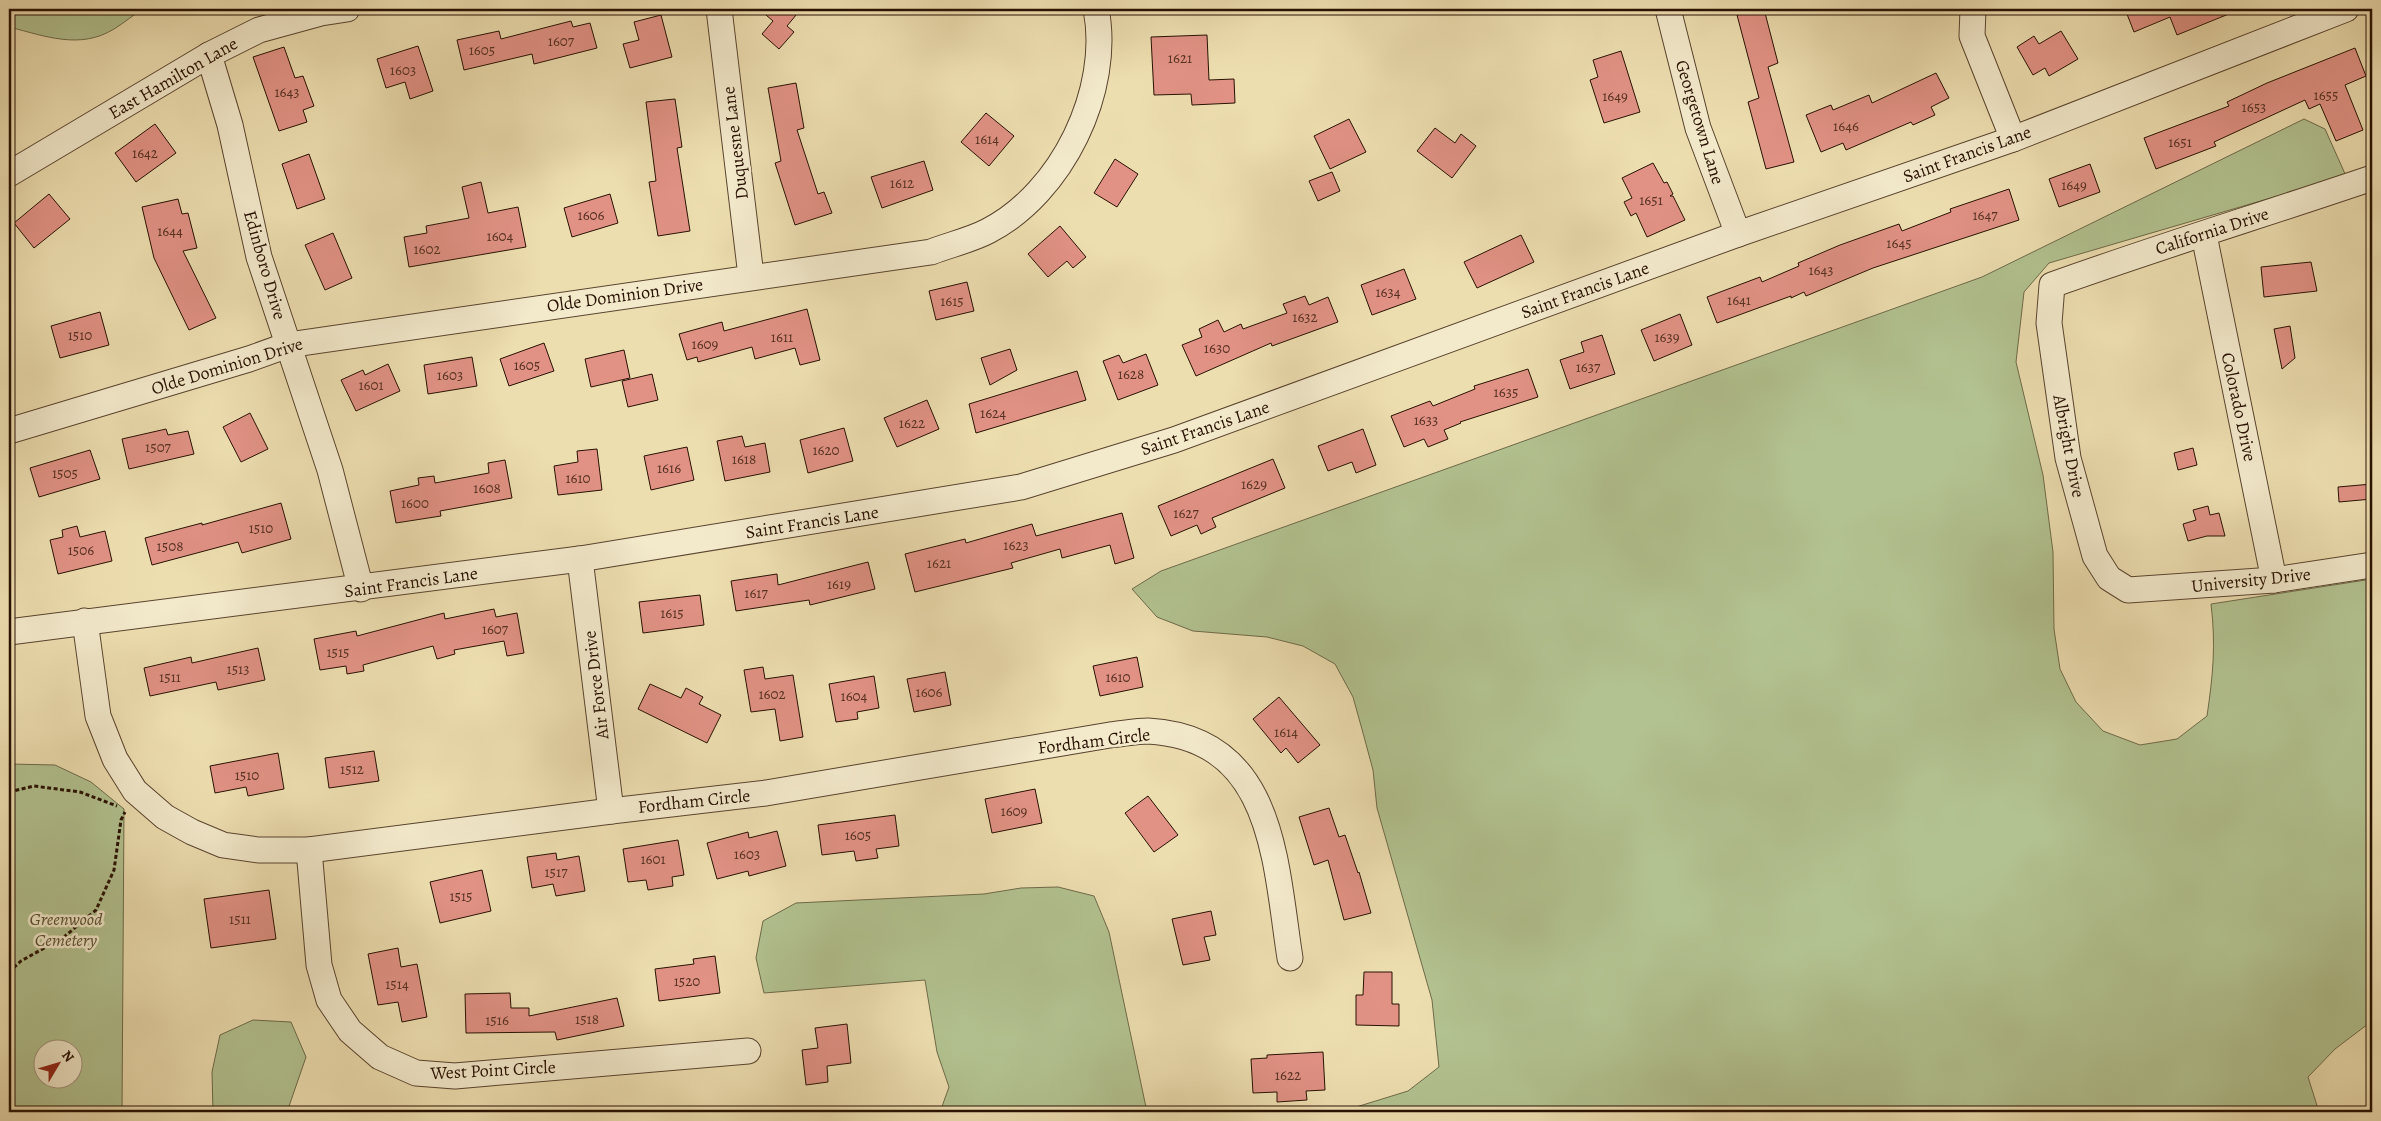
<svg xmlns="http://www.w3.org/2000/svg" width="2381" height="1121" viewBox="0 0 2381 1121" font-family="Alegreya,serif">
	<style>
		.green { fill: #b2c290; stroke: #6d6a49; fill-rule: evenodd }
		.building { fill: #e19285; stroke: #281102 }
		.lines { fill: none; stroke-linecap: round; stroke-linejoin: round }
		.minor-casing { stroke: #59442e; stroke-width: 27 }
		.path { stroke: #281102; stroke-width: 3; stroke-dasharray: 4 2.5; stroke-linecap: butt }
		.minor { stroke: #f3eacc; stroke-width: 25 }
		.labels { text-anchor: middle; dominant-baseline: central; stroke-width: 5; stroke-linejoin: round; paint-order: stroke }
		.number-label { font-size: 15px; fill: #563123 }
		.street-label { font-size: 18px; fill: #281102; stroke: #f3eacc }
		.park-label { font-size: 18px; font-style: italic; fill: #584f34; stroke: #f3eacc }
	</style>
	<rect width="100%" height="100%" fill="#eddeb0"/>
	<filter id="stains"><feTurbulence type="fractalNoise" baseFrequency=".004" numOctaves="4"/><feColorMatrix values="0 0 0 0 .2 0 0 0 0 .09 0 0 0 0 .02 0 0 0 .5 -.17"/></filter>
	<radialGradient id="worn" r=".72"><stop offset=".6" stop-color="#630" stop-opacity="0"/><stop offset="1" stop-color="#630" stop-opacity=".3"/></radialGradient>
	<g class="green">
		<path d="M9 9H143C133 15 124 23 114 29 80 50 45 36 9 27Z"/>
		<path d="M2304 119 2325 129 2346 176 2049 263 2024 292 2016 362 2043 475 2053 552 2054 629 2060 669 2076 702 2103 731 2140 745 2177 739 2207 716C2213 675 2216 645 2211 604L2372 579V1021L2335 1049 2308 1077 2319 1112H1340L1408 1091 1439 1067 1432 1000 1377 808 1373 770 1363 733 1353 697 1335 664 1303 646 1267 637 1193 631 1157 617 1132 589 1161 571 1982 277Z"/>
		<path d="M9 764 55 765 91 782 124 809 122 1112H9ZM72 1048V1078H42V1048Z"/>
		<path d="M1058 887 1094 896 1109 932 1147 1112H940L949 1087 937 1052 925 980 764 993 756 958 763 921 796 903 984 894 1021 888Z"/>
		<path d="M253 1020 291 1022 306 1057 287 1112H213L212 1072 220 1035Z"/>
	</g>
	<g class="building">
		<path d="M759 9H801L787 26 794 32 779 49 762 34 773 21Z"/>
		<path d="M1764 9 1778 63 1768 67 1794 162 1766 169 1748 102 1759 98 1737 15Z"/>
		<path d="M2125 9H2241L2177 35 2170 17 2134 32Z"/>
		<path d="M661 15 672 57 630 68 623 44 639 40 634 22Z"/>
		<path d="M571 21 573 27 590 23 597 48 534 64 532 54 464 70 457 40 499 31 501 39Z"/>
		<path d="M2061 31 2078 59 2049 76 2045 68 2033 75 2017 47 2034 36 2039 44Z"/>
		<path d="M1207 35 1209 80 1234 79 1235 103 1192 105 1191 94 1154 95 1151 37Z"/>
		<path d="M418 46 433 91 410 99 405 82 386 88 377 59Z"/>
		<path d="M284 47 295 78 303 76 314 106 303 110 307 122 279 131 253 57Z"/>
		<path d="M2355 48 2366 76 2345 85 2363 130 2336 141 2320 104 2309 109 2305 100 2214 142 2216 146 2156 169 2144 138 2229 106 2227 102 2267 83Z"/>
		<path d="M1621 51 1640 112 1604 123 1590 80 1598 77 1593 60Z"/>
		<path d="M1936 73 1949 98 1931 107 1935 115 1913 125 1911 122 1846 150 1843 143 1821 152 1806 115 1831 105 1833 110 1869 95 1872 103Z"/>
		<path d="M796 83 804 128 797 130 818 194 824 192 832 213 795 225 775 163 781 161 768 88Z"/>
		<path d="M675 99 682 147 677 148 690 231 658 236 649 182 656 181 646 102Z"/>
		<path d="M986 113 1014 136 989 166 961 142Z"/>
		<path d="M1349 119 1366 152 1330 169 1314 136Z"/>
		<path d="M155 124 176 153 136 182 115 153Z"/>
		<path d="M1435 128 1455 143 1461 134 1476 146 1452 178 1417 151Z"/>
		<path d="M309 154 325 199 297 209 282 164Z"/>
		<path d="M1115 159 1138 174 1117 207 1094 193Z"/>
		<path d="M924 161 933 190 882 208 871 177Z"/>
		<path d="M1653 163 1664 183 1667 182 1673 194 1670 196H1673L1685 220 1647 237 1636 213 1631 216 1624 202 1632 198 1622 178Z"/>
		<path d="M2090 164 2100 192 2059 207 2049 179Z"/>
		<path d="M1332 172 1340 191 1318 201 1309 181Z"/>
		<path d="M481 182 488 213 518 207 526 247 409 267 404 237 427 233 426 226 469 218 462 187Z"/>
		<path d="M2009 189 2019 220 1873 268 1806 296 1804 292 1791 298V296L1717 323 1707 297 1760 277 1762 282 1799 266 1798 263 1840 245 1899 224 1902 231 1951 212 1950 209Z"/>
		<path d="M49 194 70 219 34 248 14 223Z"/>
		<path d="M610 194 618 223 572 237 564 208Z"/>
		<path d="M178 199 182 214 188 213 197 248 183 251 216 318 189 330 154 258 142 207Z"/>
		<path d="M1060 226 1086 257 1073 268 1067 261 1048 277 1028 254Z"/>
		<path d="M333 233 352 278 325 290 305 245Z"/>
		<path d="M1521 235 1534 262 1477 288 1464 262Z"/>
		<path d="M2311 262 2317 291 2264 297 2261 267Z"/>
		<path d="M1404 269 1416 299 1372 315 1361 285Z"/>
		<path d="M967 282 974 311 936 320 929 291Z"/>
		<path d="M1305 296 1309 305 1328 297 1338 322 1272 346 1271 343 1196 376 1182 345 1202 337 1199 329 1218 320 1224 332 1241 324 1243 329 1287 313 1283 304Z"/>
		<path d="M807 309 820 360 800 365 795 348 755 359 752 347 698 362 697 357 687 360 679 334 722 322 724 331Z"/>
		<path d="M100 312 109 345 60 358 51 326Z"/>
		<path d="M1680 314 1692 345 1654 361 1641 330Z"/>
		<path d="M2290 326 2295 358 2282 369 2274 329Z"/>
		<path d="M1602 335 1615 374 1570 389 1560 360 1584 352 1581 342Z"/>
		<path d="M544 343 554 371 509 386 500 359Z"/>
		<path d="M1010 349 1017 370 990 385 981 358Z"/>
		<path d="M624 350 630 378 591 387 585 359Z"/>
		<path d="M1146 354 1158 385 1118 400 1103 361 1119 355 1123 363Z"/>
		<path d="M472 357 477 386 428 394 424 365Z"/>
		<path d="M388 364 400 391 356 411 341 380 363 370 365 375Z"/>
		<path d="M1528 369 1538 397 1460 422 1461 423 1444 430 1448 439 1428 447 1424 439 1404 447 1391 416 1430 401 1433 406 1475 389 1474 386Z"/>
		<path d="M1077 371 1086 400 976 433 969 404Z"/>
		<path d="M652 374 658 400 628 407 622 381Z"/>
		<path d="M927 400 939 429 897 447 884 418Z"/>
		<path d="M250 413 268 449 241 462 223 427Z"/>
		<path d="M844 428 853 461 808 473 800 440Z"/>
		<path d="M166 429 168 435 188 431 194 454 129 469 122 439Z"/>
		<path d="M1363 429 1376 465 1356 473 1352 462 1328 471 1318 446Z"/>
		<path d="M742 436 745 447 765 443 770 472 725 481 717 441Z"/>
		<path d="M687 447 694 480 651 490 644 456Z"/>
		<path d="M2193 448 2197 465 2178 470 2174 453Z"/>
		<path d="M597 449 602 490 558 495 554 466 578 462 577 451Z"/>
		<path d="M90 450 100 479 39 497 30 468Z"/>
		<path d="M1273 459 1285 488 1212 518 1216 527 1201 534 1197 525 1171 536 1158 506Z"/>
		<path d="M505 460 512 498 440 511 441 516 396 523 390 491 419 485 418 478 434 476 435 483 489 473 488 463Z"/>
		<path d="M2372 484V499L2339 502 2338 487Z"/>
		<path d="M281 503 291 539 242 553 238 542 152 565 145 538 202 523V525Z"/>
		<path d="M2208 506 2210 515 2219 513 2225 536H2207L2188 541 2183 524 2196 520 2193 510Z"/>
		<path d="M1122 513 1134 558 1115 564 1110 545 1062 558 1060 549 1011 563 1013 568 915 592 905 554 965 539 966 543 1032 524 1036 536Z"/>
		<path d="M77 526 80 537 105 531 112 561 58 574 50 540 63 537 62 530Z"/>
		<path d="M868 562 875 589 810 605 809 600 736 611 731 581 777 574 778 585Z"/>
		<path d="M700 595 704 625 643 633 639 602Z"/>
		<path d="M494 609 496 617 517 613 524 653 507 656 504 641 454 650 455 654 437 659 433 646 363 665 364 671 347 674 346 666 320 670 314 639 356 631 357 636 444 613 445 619Z"/>
		<path d="M258 648 265 680 218 690 216 682 150 696 144 668 191 657 192 663Z"/>
		<path d="M1137 657 1143 687 1100 696 1093 666Z"/>
		<path d="M763 667 765 679 793 675 803 737 780 741 775 709 751 712 744 670Z"/>
		<path d="M945 672 951 705 914 712 907 679Z"/>
		<path d="M874 676 879 708 857 712 858 719 836 722 829 684Z"/>
		<path d="M650 684 681 698 686 688 703 697 699 704 721 715 707 743 638 709Z"/>
		<path d="M1279 697 1320 745 1298 763 1286 748 1281 753 1253 719Z"/>
		<path d="M374 751 379 781 329 788 325 758Z"/>
		<path d="M278 753 284 789 248 796 246 787 215 793 210 766Z"/>
		<path d="M1035 789 1042 823 992 833 985 799Z"/>
		<path d="M1148 796 1178 835 1154 852 1125 813Z"/>
		<path d="M1329 808 1339 837 1345 835 1358 873 1359 872 1371 913 1344 920 1328 860 1314 865 1299 817Z"/>
		<path d="M895 815 899 846 876 849 878 858 856 861 854 851 822 855 818 825Z"/>
		<path d="M777 831 786 866 749 876 748 871 717 879 707 843 748 832 749 838Z"/>
		<path d="M678 840 684 875 672 877 673 886 648 890 646 880 628 882 623 849Z"/>
		<path d="M556 853 557 860 579 856 585 891 556 896 553 884 532 888 527 857Z"/>
		<path d="M482 870 491 911 440 923 430 882Z"/>
		<path d="M269 890 276 939 211 948 204 899Z"/>
		<path d="M1211 911 1216 935 1204 937 1210 960 1183 965 1172 919Z"/>
		<path d="M398 948 401 967 417 964 427 1017 402 1022 398 1002 378 1005 368 954Z"/>
		<path d="M715 956 720 993 659 1001 655 969 694 964 693 959Z"/>
		<path d="M1364 972H1392V1004H1399V1026L1356 1025V995H1363Z"/>
		<path d="M510 993 511 1008H529V1016L617 998 624 1026 557 1040 555 1032 466 1033 465 994Z"/>
		<path d="M847 1024 851 1063 827 1066 828 1082 806 1085 802 1050 818 1048 815 1028Z"/>
		<path d="M1323 1052 1325 1090 1306 1091 1307 1100 1277 1102V1092L1253 1093 1251 1059 1267 1058V1055Z"/>
	</g>
	<g class="lines">
		<g class="minor-casing">
			<g id="minor">
				<path d="M719 9 751 276"/>
				<path d="M1668 9 1698 128 1738 234"/>
				<path d="M1973 9 1972 36 2013 139"/>
				<path d="M209 55 230 125 259 257 330 470 361 589"/>
				<path d="M9 174 209 55 259 30 321 13 347 9"/>
				<path d="M2372 178C2266 214 2158 247 2052 285L2049 323 2068 458 2095 556 2109 578 2128 590 2274 580 2372 565"/>
				<path d="M2204 235 2274 580"/>
				<path d="M9 431 249 359 288 345 931 252C949 245 971 240 988 231 1062 193 1112 90 1096 9"/>
				<path d="M580 559 611 811"/>
				<path d="M85 621 98 716 115 759 135 791 165 817 192 832 223 845 258 850H309L611 811 766 793 1110 735C1122 734 1136 731 1148 731 1275 738 1275 863 1290 958"/>
				<path d="M9 632 580 559 1021 487 1174 440 1738 234 2013 139 2346 9"/>
				<path d="M309 850 319 965 329 1000 350 1031 380 1057 416 1073 455 1076 748 1051"/>
			</g>
		</g>
		<g class="path">
			<path d="M9 792 34 786 80 792 117 806"/>
			<path d="M9 972 21 961 64 937 96 910 114 870 121 820 125 812"/>
		</g>
		<use href="#minor" class="minor"/>
	</g>
	<g class="labels">
		<g class="number-label">
			<text x="561" y="41">1607</text>
			<text x="482" y="50">1605</text>
			<text x="1180" y="58">1621</text>
			<text x="403" y="70">1603</text>
			<text x="287" y="92">1643</text>
			<text x="2326" y="95">1655</text>
			<text x="1615" y="96">1649</text>
			<text x="2254" y="107">1653</text>
			<text x="1846" y="126">1646</text>
			<text x="987" y="139">1614</text>
			<text x="2180" y="142">1651</text>
			<text x="145" y="153">1642</text>
			<text x="902" y="183">1612</text>
			<text x="2074" y="185">1649</text>
			<text x="1651" y="200">1651</text>
			<text x="591" y="215">1606</text>
			<text x="1985" y="215">1647</text>
			<text x="170" y="231">1644</text>
			<text x="500" y="236">1604</text>
			<text x="1899" y="243">1645</text>
			<text x="427" y="249">1602</text>
			<text x="1821" y="270">1643</text>
			<text x="1388" y="292">1634</text>
			<text x="1739" y="300">1641</text>
			<text x="952" y="301">1615</text>
			<text x="1305" y="317">1632</text>
			<text x="80" y="335">1510</text>
			<text x="782" y="337">1611</text>
			<text x="1667" y="337">1639</text>
			<text x="705" y="344">1609</text>
			<text x="1217" y="348">1630</text>
			<text x="527" y="365">1605</text>
			<text x="1588" y="367">1637</text>
			<text x="1131" y="374">1628</text>
			<text x="450" y="375">1603</text>
			<text x="371" y="385">1601</text>
			<text x="1506" y="392">1635</text>
			<text x="993" y="413">1624</text>
			<text x="1426" y="420">1633</text>
			<text x="912" y="423">1622</text>
			<text x="158" y="447">1507</text>
			<text x="826" y="450">1620</text>
			<text x="744" y="459">1618</text>
			<text x="669" y="468">1616</text>
			<text x="65" y="473">1505</text>
			<text x="578" y="478">1610</text>
			<text x="1254" y="484">1629</text>
			<text x="487" y="488">1608</text>
			<text x="415" y="503">1600</text>
			<text x="1186" y="513">1627</text>
			<text x="261" y="528">1510</text>
			<text x="1016" y="545">1623</text>
			<text x="170" y="546">1508</text>
			<text x="81" y="550">1506</text>
			<text x="939" y="563">1621</text>
			<text x="839" y="584">1619</text>
			<text x="756" y="593">1617</text>
			<text x="672" y="613">1615</text>
			<text x="495" y="629">1607</text>
			<text x="338" y="652">1515</text>
			<text x="238" y="669">1513</text>
			<text x="170" y="677">1511</text>
			<text x="1118" y="677">1610</text>
			<text x="929" y="692">1606</text>
			<text x="772" y="694">1602</text>
			<text x="854" y="696">1604</text>
			<text x="1286" y="732">1614</text>
			<text x="352" y="769">1512</text>
			<text x="247" y="775">1510</text>
			<text x="1014" y="811">1609</text>
			<text x="858" y="835">1605</text>
			<text x="747" y="854">1603</text>
			<text x="653" y="859">1601</text>
			<text x="556" y="872">1517</text>
			<text x="461" y="896">1515</text>
			<text x="240" y="919">1511</text>
			<text x="687" y="981">1520</text>
			<text x="397" y="984">1514</text>
			<text x="587" y="1019">1518</text>
			<text x="497" y="1020">1516</text>
			<text x="1288" y="1075">1622</text>
		</g>
		<g class="street-label">
			<text transform="translate(173 78) rotate(-30)">East Hamilton Lane</text>
			<text transform="translate(1700 122) rotate(73)">Georgetown Lane</text>
			<text transform="translate(735 143) rotate(-97)">Duquesne Lane</text>
			<text transform="translate(1967 154) rotate(-20)">Saint Francis Lane</text>
			<text transform="translate(2212 231) rotate(-18)">California Drive</text>
			<text transform="translate(265 265) rotate(74)">Edinboro Drive</text>
			<text transform="translate(1585 290) rotate(-20)">Saint Francis Lane</text>
			<text transform="translate(625 295) rotate(-8)">Olde Dominion Drive</text>
			<text transform="translate(227 366) rotate(-17)">Olde Dominion Drive</text>
			<text transform="translate(2239 407) rotate(78)">Colorado Drive</text>
			<text transform="translate(1205 428) rotate(-19)">Saint Francis Lane</text>
			<text transform="translate(2069 446) rotate(79)">Albright Drive</text>
			<text transform="translate(812 522) rotate(-9)">Saint Francis Lane</text>
			<text transform="translate(2251 580) rotate(-6)">University Drive</text>
			<text transform="translate(411 582) rotate(-8)">Saint Francis Lane</text>
			<text transform="translate(596 685) rotate(-97)">Air Force Drive</text>
			<text transform="translate(1094 741) rotate(-7)">Fordham Circle</text>
			<text transform="translate(694 801) rotate(-6)">Fordham Circle</text>
			<text transform="translate(493 1070) rotate(-3)">West Point Circle</text>
		</g>
		<g class="park-label">
			<text x="66" y="919">Greenwood<tspan x="66" dy="21">Cemetery</tspan></text>
		</g>
	</g>
	<rect width="2381" height="1121" fill="none" stroke="#eddeb0" stroke-width="30"/>
	<rect x="10" y="10" width="2361" height="1101" fill="none" stroke="#281102" stroke-width="2.5"/>
	<rect x="15" y="15" width="2351" height="1091" fill="none" stroke="#281102"/>
	<g transform="translate(58 1064) rotate(52)"><circle r="24" fill="#f3eacc" stroke="#a2937b"/>
	<path d="M0-4L9 19L0 12L-9 19Z" fill="#8f2418"/>
	<text y="-8" font-size="14" font-weight="bold" text-anchor="middle" fill="#281102">N</text>
	</g>
	<rect width="100%" height="100%" filter="url(#stains)"/>
	<rect width="100%" height="100%" fill="url(#worn)"/>
</svg>
